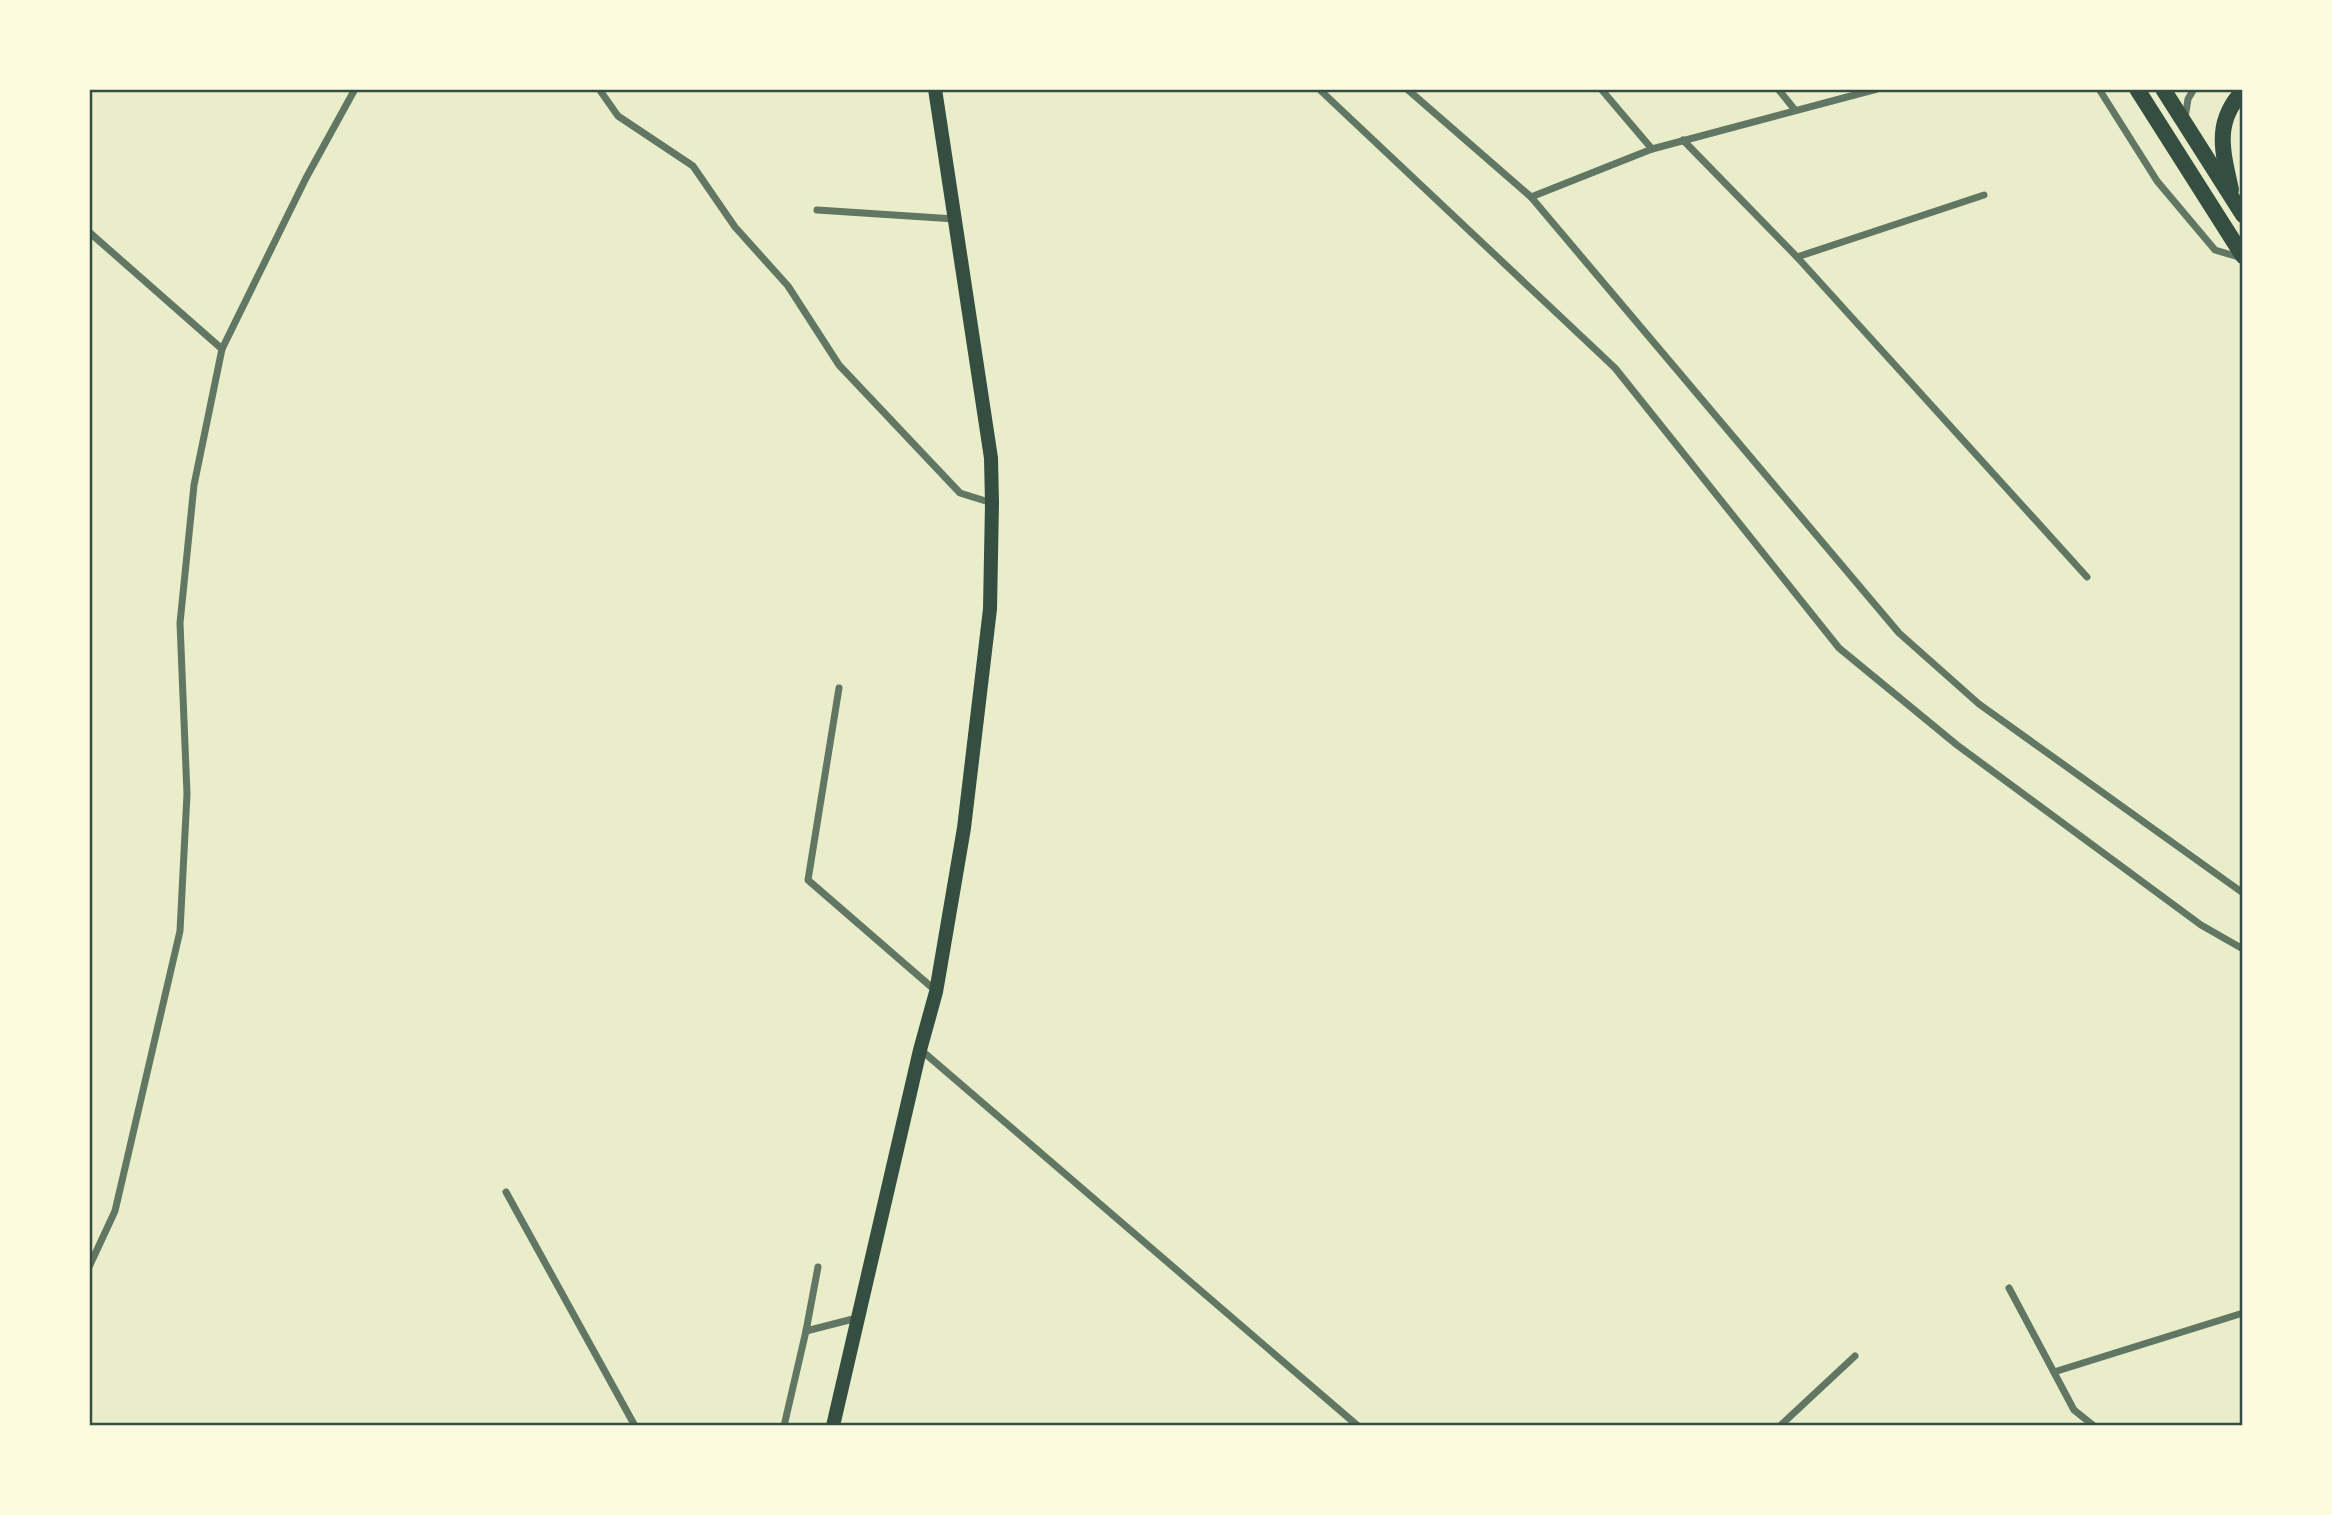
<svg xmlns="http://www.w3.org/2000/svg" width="2332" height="1515" viewBox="0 0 2332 1515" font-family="Signika,sans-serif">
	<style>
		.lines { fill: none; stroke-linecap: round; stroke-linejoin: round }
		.minor { stroke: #617663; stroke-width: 7 }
		.secondary { stroke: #344e41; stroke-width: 14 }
		.primary { stroke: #344e41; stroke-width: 16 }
		.neatline { fill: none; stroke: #344e41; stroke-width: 2.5 }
	</style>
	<rect width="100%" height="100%" fill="#e9edc9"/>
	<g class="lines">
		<g class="minor">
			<path d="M599 89 618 116 693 166 735 227 788 286 839 365 960 493 992 503"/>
			<path d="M1319 89 1615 368 1839 648 1957 745 2201 925 2243 949"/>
			<path d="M1407 89 1531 197 1899 633 1979 704 2243 893"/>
			<path d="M1601 89 1652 149"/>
			<path d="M1778 89 1795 110"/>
			<path d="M2099 89 2157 181 2215 250 2242 258"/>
			<path d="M2185 118 2188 99 2194 89"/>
			<path d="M1683 140 1797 257 2087 577"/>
			<path d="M1531 197 1652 149 1877 89"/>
			<path d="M817 210 955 219"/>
			<path d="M89 232 222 349"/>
			<path d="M1797 257 1984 195"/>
			<path d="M839 688 808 880 936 991"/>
			<path d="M921 1050 1358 1426"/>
			<path d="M506 1192 635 1426"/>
			<path d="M89 1267 115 1211 180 931 187 794 180 623 194 485 222 349 306 178 355 89"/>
			<path d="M2009 1288 2074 1410 2094 1426"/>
			<path d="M806 1331 857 1318"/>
			<path d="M2054 1372 2243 1313"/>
			<path d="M784 1426 806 1331 818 1267"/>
			<path d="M1780 1426 1855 1356"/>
		</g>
		<path class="secondary" d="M833 1426 920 1050 936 992 964 828 990 609 992 503 991 458 935 89"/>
		<g class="primary">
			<path d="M2137 89 2243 256"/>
			<path d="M2163 89 2243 215"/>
			<path d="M2231 190C2223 152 2213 123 2243 91"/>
		</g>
	</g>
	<rect width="2332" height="1515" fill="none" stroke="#fefae0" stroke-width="182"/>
	<rect x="91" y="91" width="2150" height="1333" class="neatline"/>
</svg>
